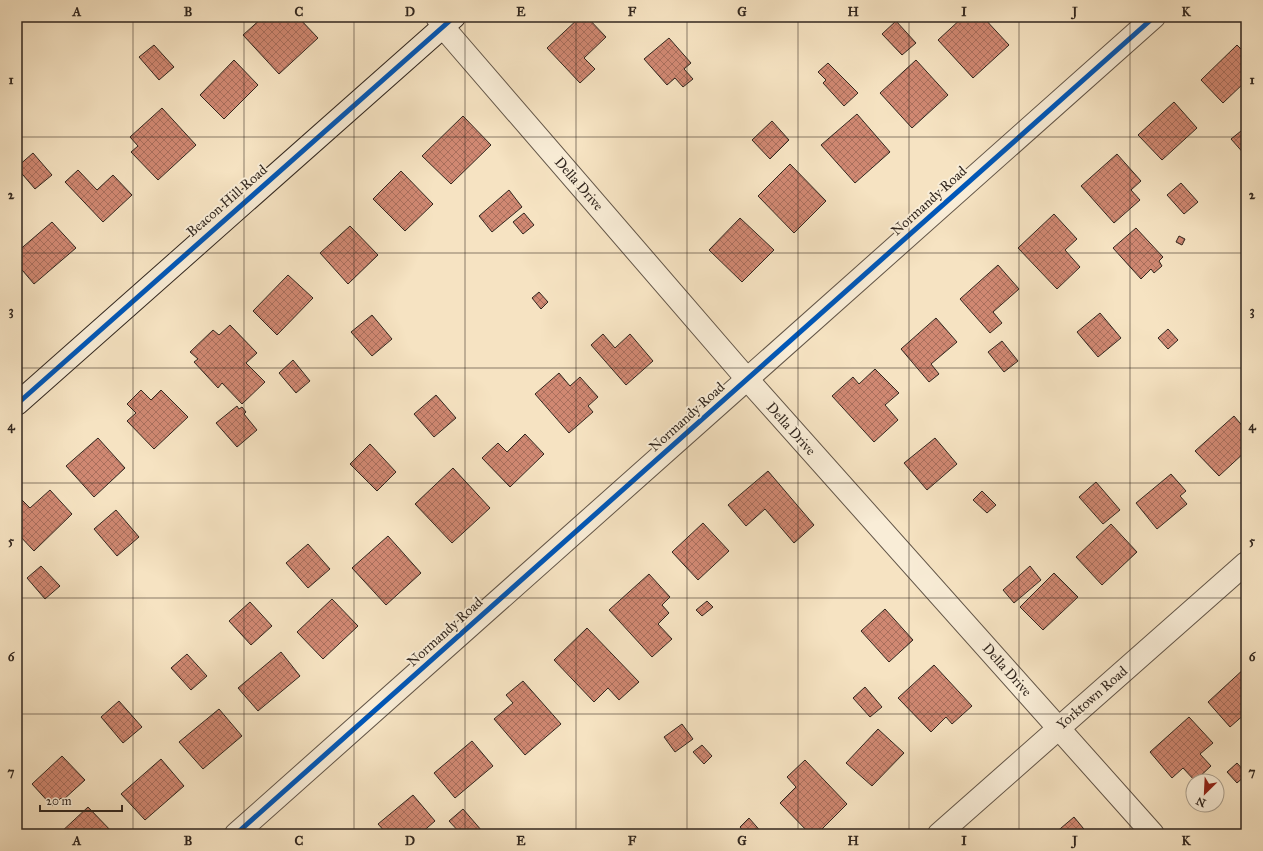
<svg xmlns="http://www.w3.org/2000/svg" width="1263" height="851" viewBox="0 0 1263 851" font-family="'IM FELL Great Primer',serif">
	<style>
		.building { fill: url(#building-cross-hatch); stroke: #32271f }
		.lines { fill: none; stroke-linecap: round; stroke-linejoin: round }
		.street-casing { stroke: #635648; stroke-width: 24 }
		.secondary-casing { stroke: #32271f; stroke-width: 24 }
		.street { stroke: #f9edd7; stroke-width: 22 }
		.secondary { stroke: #f9edd7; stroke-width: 22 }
		.cycleway-casing { stroke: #f9edd7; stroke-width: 8 }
		.cycleway { stroke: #0057b8; stroke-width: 5 }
		.grid { fill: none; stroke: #32271f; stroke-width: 1; stroke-opacity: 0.55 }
		.labels { text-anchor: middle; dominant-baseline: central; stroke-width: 4; stroke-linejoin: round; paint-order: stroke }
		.street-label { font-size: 14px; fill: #32271f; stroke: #f9edd7 }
		.neatline { fill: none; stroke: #32271f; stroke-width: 1.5 }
		.grid-label { font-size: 13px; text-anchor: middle; font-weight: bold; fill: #32271f }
	</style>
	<defs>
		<pattern id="building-cross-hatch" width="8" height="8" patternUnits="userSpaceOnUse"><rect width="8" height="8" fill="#d08872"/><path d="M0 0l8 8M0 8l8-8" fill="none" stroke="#a96f5d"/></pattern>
	</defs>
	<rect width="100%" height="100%" fill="#f6e3c2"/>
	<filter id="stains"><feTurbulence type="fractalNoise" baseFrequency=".005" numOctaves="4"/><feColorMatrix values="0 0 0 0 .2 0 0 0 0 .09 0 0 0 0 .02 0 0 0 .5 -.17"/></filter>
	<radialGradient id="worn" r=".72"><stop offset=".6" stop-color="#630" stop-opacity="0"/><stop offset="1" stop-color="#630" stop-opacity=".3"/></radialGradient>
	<g class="building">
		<path d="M263 17H298L318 38 279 74 243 35Z"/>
		<path d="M580 17H587L606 37 584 58 595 69 580 83 547 48Z"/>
		<path d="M963 17H983L1009 45 973 78 938 40Z"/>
		<path d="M896 21 916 43 902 55 882 34Z"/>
		<path d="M669 38 691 63 684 69 693 79 683 87 675 78 667 85 644 59Z"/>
		<path d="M154 45 174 67 159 80 139 57Z"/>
		<path d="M1237 45 1246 54V81L1223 103 1201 80Z"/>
		<path d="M234 60 258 85 224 119 200 95Z"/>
		<path d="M916 60 948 95 912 128 880 93Z"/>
		<path d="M828 63 858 93 844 106 823 83 826 80 818 72Z"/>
		<path d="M1174 102 1197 128 1162 160 1138 135Z"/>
		<path d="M162 108 196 145 158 180 131 152 138 146 130 137Z"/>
		<path d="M857 114 890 152 855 183 821 145Z"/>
		<path d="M463 116 491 145 451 184 422 156Z"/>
		<path d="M772 121 789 140 770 159 752 140Z"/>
		<path d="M1246 127V156L1231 139Z"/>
		<path d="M33 153 52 175 35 189 17 168V167Z"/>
		<path d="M1117 154 1141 181 1131 190 1140 200 1114 223 1081 186Z"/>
		<path d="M790 164 826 201 794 233 758 196Z"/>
		<path d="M78 170 97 190 113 175 132 195 103 222 65 182Z"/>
		<path d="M401 171 433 204 405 231 373 199Z"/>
		<path d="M1181 183 1198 202 1184 214 1167 195Z"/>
		<path d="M509 190 522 207 492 232 479 216Z"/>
		<path d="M524 213 534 225 523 234 513 222Z"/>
		<path d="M1054 214 1077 239 1065 250 1080 267 1057 289 1018 248Z"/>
		<path d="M740 218 774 250 742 282 709 250Z"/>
		<path d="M52 222 76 248 34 284 17 264V252Z"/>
		<path d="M350 226 378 255 348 284 320 253Z"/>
		<path d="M1136 228 1163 257 1159 261 1162 266 1154 273 1151 269 1141 279 1113 248Z"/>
		<path d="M1179 236 1185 239 1182 245 1176 242Z"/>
		<path d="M998 265 1019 289 993 312 1002 323 990 333 960 299Z"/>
		<path d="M288 275 313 298 277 335 253 311Z"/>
		<path d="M539 292 548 302 541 309 532 298Z"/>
		<path d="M1100 313 1121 338 1098 357 1077 332Z"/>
		<path d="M372 315 392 339 372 356 351 332Z"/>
		<path d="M936 318 957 342 931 364 939 374 929 382 901 349Z"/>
		<path d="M230 325 257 353 246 363 265 382 242 404 222 383 218 388 194 362 198 359 190 352 213 330 219 335Z"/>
		<path d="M1168 329 1178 340 1168 349 1158 338Z"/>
		<path d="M603 334 615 348 630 334 653 361 626 385 591 345Z"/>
		<path d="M1002 341 1018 361 1004 372 988 352Z"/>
		<path d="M293 360 310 381 296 393 279 373Z"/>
		<path d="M875 369 899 393 885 405 898 420 874 442 832 396 853 377 859 384Z"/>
		<path d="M559 373 570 386 580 377 598 397 588 406 593 412 569 433 535 394Z"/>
		<path d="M141 390 151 400 161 390 188 417 154 449 127 421 136 413 127 404Z"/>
		<path d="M436 395 456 418 434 437 414 414Z"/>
		<path d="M237 406 239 409 242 407 246 412 244 414 257 430 237 447 216 423Z"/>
		<path d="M1234 416 1246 430V451L1219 476 1195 451Z"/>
		<path d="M525 434 544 454 510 487 482 458 498 443 507 452Z"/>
		<path d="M98 438 125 468 94 497 66 466Z"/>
		<path d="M935 438 957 464 927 490 904 463Z"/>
		<path d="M370 444 396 472 377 491 350 464Z"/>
		<path d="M453 468 490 508 452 543 415 504Z"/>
		<path d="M768 471 814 525 794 543 765 509 746 526 728 505Z"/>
		<path d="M1171 474 1186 491 1180 496 1187 504 1157 529 1136 503Z"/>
		<path d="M1096 482 1120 510 1103 524 1079 497Z"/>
		<path d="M50 490 72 514 34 551 17 533V504L22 500 30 508Z"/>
		<path d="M982 491 996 505 987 513 973 500Z"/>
		<path d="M116 510 139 537 117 556 94 529Z"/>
		<path d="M703 523 729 551 698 580 672 552Z"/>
		<path d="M1111 524 1137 552 1102 585 1076 557Z"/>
		<path d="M388 536 421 573 386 605 352 568Z"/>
		<path d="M308 544 330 569 308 588 286 563Z"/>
		<path d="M41 566 60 586 45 599 27 578Z"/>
		<path d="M1030 566 1041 580 1014 603 1003 590Z"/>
		<path d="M1054 573 1078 597 1043 630 1020 607Z"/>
		<path d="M649 574 670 597 662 605 669 613 658 624 672 639 652 657 609 610Z"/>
		<path d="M332 599 358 626 323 659 297 632Z"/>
		<path d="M707 601 713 607 702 616 696 610Z"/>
		<path d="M250 602 272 626 251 645 229 621Z"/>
		<path d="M885 609 913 640 889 662 861 631Z"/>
		<path d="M587 628 639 682 619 700 608 688 594 702 554 660Z"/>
		<path d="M281 652 300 676 258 711 238 688Z"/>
		<path d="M187 654 207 676 191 690 171 668Z"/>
		<path d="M934 665 972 706 952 724 946 717 931 732 898 698Z"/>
		<path d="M1246 667V713L1230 727 1208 702Z"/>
		<path d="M523 681 561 724 525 755 494 719 513 703 506 695Z"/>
		<path d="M865 687 882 707 870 717 853 698Z"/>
		<path d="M119 701 142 727 123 743 101 717Z"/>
		<path d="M219 709 242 736 203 769 179 742Z"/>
		<path d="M1189 717 1213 743 1200 754 1211 766 1195 781 1183 768 1172 778 1150 752Z"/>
		<path d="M682 724 693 739 675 752 664 737Z"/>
		<path d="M878 729 904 753 872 786 846 763Z"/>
		<path d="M472 741 493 766 455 798 434 773Z"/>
		<path d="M702 745 712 756 704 764 693 752Z"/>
		<path d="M62 756 85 780 63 800 61 798 52 806 32 784Z"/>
		<path d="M161 759 184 786 145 820 121 794Z"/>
		<path d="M805 760 847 804 817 834H810L780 803 796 787 787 777Z"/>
		<path d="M1237 763 1246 773V775L1237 783 1227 772Z"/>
		<path d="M413 795 435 821 420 834H387L378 824Z"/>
		<path d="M88 807 114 834H59Z"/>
		<path d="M463 809 482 831 478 834H461L449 821Z"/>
		<path d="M1074 817 1088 834H1054Z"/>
		<path d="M749 818 763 834H742L744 832 740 827Z"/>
	</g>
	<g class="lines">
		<g class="street-casing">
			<g id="street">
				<path d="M437 17 443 27 747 379 1153 834"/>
				<path d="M236 834 1154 17"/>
				<path d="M939 834 1246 563"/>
			</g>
		</g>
		<g class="secondary-casing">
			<path id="secondary" d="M17 404 454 17"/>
		</g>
		<use href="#street" class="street"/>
		<use href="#secondary" class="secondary"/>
		<g class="cycleway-casing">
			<g id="cycleway">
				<path d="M17 404 454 17"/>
				<path d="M236 834 1154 17"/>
			</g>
		</g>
		<use href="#cycleway" class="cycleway"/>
	</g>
	<path class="grid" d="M133 17V834M244 17V834M354 17V834M465 17V834M576 17V834M687 17V834M798 17V834M909 17V834M1019 17V834M1130 17V834M17 137H1246M17 253H1246M17 368H1246M17 483H1246M17 598H1246M17 714H1246"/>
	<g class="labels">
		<g class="street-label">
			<text transform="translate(579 184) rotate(49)">Della Drive</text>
			<text transform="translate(227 201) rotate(-41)">Beacon Hill Road</text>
			<text transform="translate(929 201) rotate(-42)">Normandy Road</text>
			<text transform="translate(687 417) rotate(-42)">Normandy Road</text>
			<text transform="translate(791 429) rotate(48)">Della Drive</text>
			<text transform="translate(445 632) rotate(-42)">Normandy Road</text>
			<text transform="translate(1007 670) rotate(48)">Della Drive</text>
			<text transform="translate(1092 698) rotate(-41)">Yorktown Road</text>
		</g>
	</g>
	<rect width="1263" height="851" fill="none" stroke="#f6e3c2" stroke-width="44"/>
	<g transform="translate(1205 793) rotate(204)"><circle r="19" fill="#f9edd7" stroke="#a99e8d"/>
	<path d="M0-3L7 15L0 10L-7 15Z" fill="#8f2418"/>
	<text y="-6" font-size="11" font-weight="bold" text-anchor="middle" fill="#32271f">N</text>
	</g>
	<path d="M40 805v6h82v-6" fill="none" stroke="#32271f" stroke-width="2"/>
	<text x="46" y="805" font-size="12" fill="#32271f" stroke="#f9edd7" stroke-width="3" paint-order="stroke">20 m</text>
	<rect x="22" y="22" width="1219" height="807" class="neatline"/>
	<g class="grid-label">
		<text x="77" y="16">A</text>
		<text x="188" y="16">B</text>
		<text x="299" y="16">C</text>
		<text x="410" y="16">D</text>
		<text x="521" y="16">E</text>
		<text x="632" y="16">F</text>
		<text x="742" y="16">G</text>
		<text x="853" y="16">H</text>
		<text x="964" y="16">I</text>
		<text x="1075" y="16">J</text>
		<text x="1186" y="16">K</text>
		<text x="11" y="84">1</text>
		<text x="1252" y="84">1</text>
		<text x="11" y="199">2</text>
		<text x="1252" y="199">2</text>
		<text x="11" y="315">3</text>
		<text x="1252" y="315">3</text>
		<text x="11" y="430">4</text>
		<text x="1252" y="430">4</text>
		<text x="11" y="545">5</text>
		<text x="1252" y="545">5</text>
		<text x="11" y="661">6</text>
		<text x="1252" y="661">6</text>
		<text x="11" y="776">7</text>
		<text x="1252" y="776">7</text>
		<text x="77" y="845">A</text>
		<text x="188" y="845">B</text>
		<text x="299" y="845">C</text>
		<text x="410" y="845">D</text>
		<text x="521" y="845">E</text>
		<text x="632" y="845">F</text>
		<text x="742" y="845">G</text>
		<text x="853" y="845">H</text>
		<text x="964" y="845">I</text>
		<text x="1075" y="845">J</text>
		<text x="1186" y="845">K</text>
	</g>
	<rect width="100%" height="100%" filter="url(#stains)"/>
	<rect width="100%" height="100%" fill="url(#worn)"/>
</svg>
